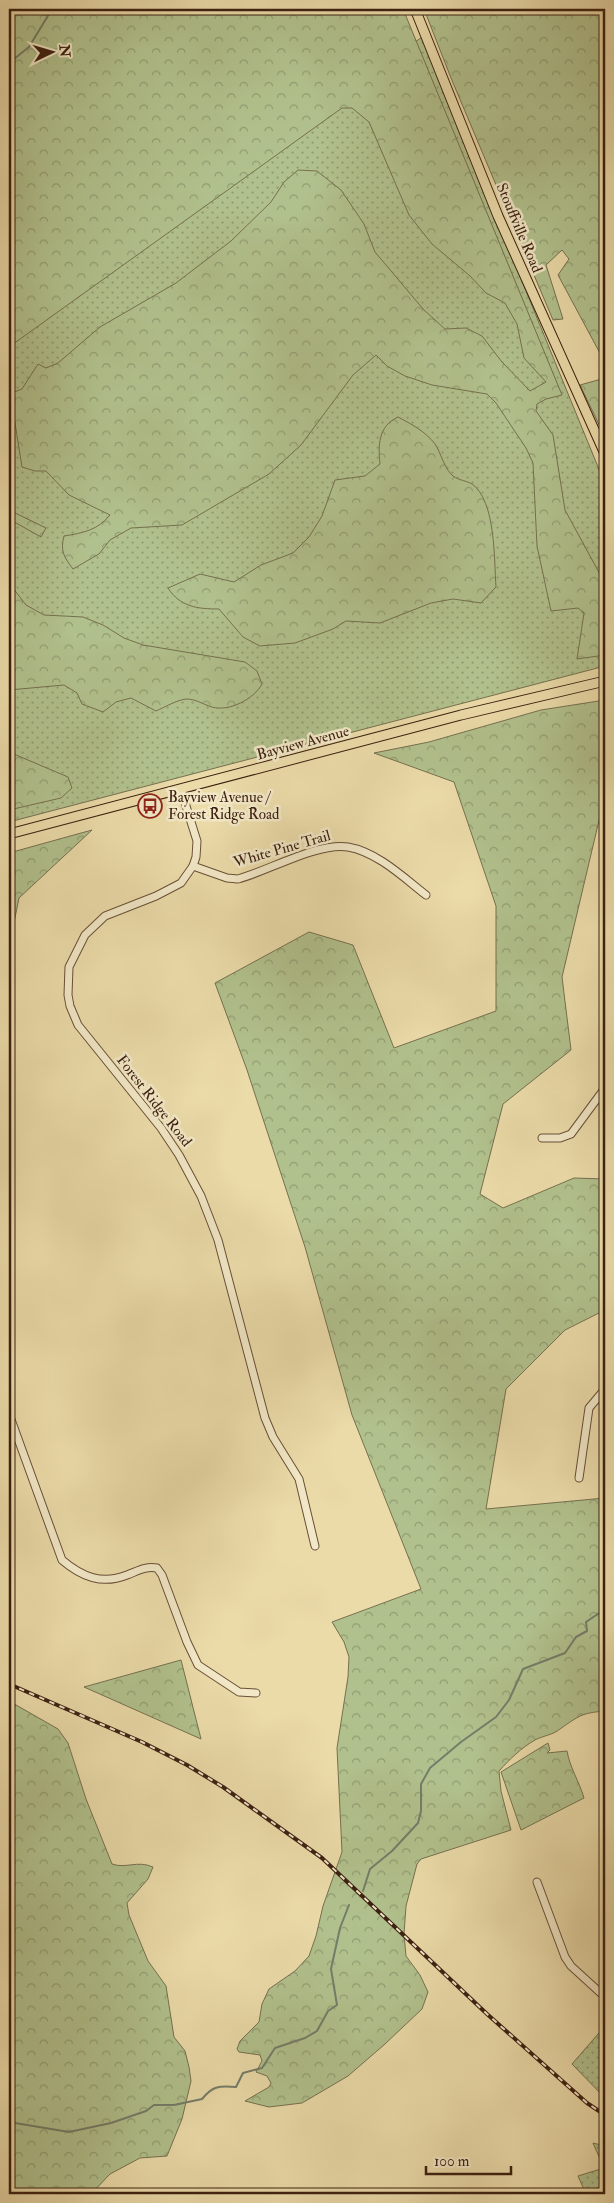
<svg xmlns="http://www.w3.org/2000/svg" width="614" height="2203" viewBox="0 0 614 2203" font-family="'IM FELL Double Pica',serif">
	<style>
		.grass { fill: url(#grass-dots); stroke: #76704f }
		.forest { fill: url(#forest-crowns); stroke: #76704f }
		.lines { fill: none; stroke-linecap: round; stroke-linejoin: round }
		.stream { stroke: #747d6a; stroke-width: 2 }
		.minor-casing { stroke: #684f37; stroke-width: 9 }
		.major-casing { stroke: #3c2011; stroke-width: 11 }
		.minor { stroke: #f2e8c7; stroke-width: 7 }
		.major { stroke: #ebdba9; stroke-width: 9 }
		.rail-casing { stroke: #3c2011; stroke-width: 4 }
		.rail { stroke: #f2e8c7; stroke-width: 2; stroke-dasharray: 5.5; stroke-linecap: butt }
		.labels { text-anchor: middle; dominant-baseline: central; stroke-width: 5; stroke-linejoin: round; paint-order: stroke }
		.street-label { font-size: 15px; fill: #3c2011; stroke: #f2e8c7 }
		.poi-label { font-size: 15px; fill: #3c2011; stroke: #f2e8c7; text-anchor: start }
	</style>
	<defs>
		<pattern id="grass-dots" width="8" height="8" patternUnits="userSpaceOnUse" patternTransform="scale(1.25)"><rect width="8" height="8" fill="#b1c18d"/><path d="M2 2h.1M6 6h.1" fill="none" stroke="#919c72" stroke-width="1.8" stroke-linecap="round"/></pattern>
		<pattern id="forest-crowns" width="20" height="18" patternUnits="userSpaceOnUse" patternTransform="scale(1.25)"><rect width="20" height="18" fill="#b1c18d"/><path d="M2 6a3 3 0 1 1 6 0M12 15a3 3 0 1 1 6 0" fill="none" stroke="#919c72"/></pattern>
	</defs>
	<rect width="100%" height="100%" fill="#ebdba9"/>
	<filter id="stains"><feTurbulence type="fractalNoise" baseFrequency=".004" numOctaves="4"/><feColorMatrix values="0 0 0 0 .2 0 0 0 0 .09 0 0 0 0 .02 0 0 0 .5 -.17"/></filter>
	<radialGradient id="worn" r=".72"><stop offset=".6" stop-color="#630" stop-opacity="0"/><stop offset="1" stop-color="#630" stop-opacity=".3"/></radialGradient>
	<g class="grass">
		<path d="M422 37 605 484V666L9 822V321L35 322Z"/>
		<path d="M605 2026V2098L572 2064Z"/>
		<path d="M593 2143 605 2146V2194H586L578 2176 604 2168Z"/>
	</g>
	<g class="forest">
		<path d="M9 9H403L562 395 546 399 537 404 536 411 553 435 565 510 602 578 605 591V655L577 659 584 613 578 608 551 611 537 546 533 463 526 448 496 403 487 394 432 385 405 376 387 366 376 355 353 375 301 445 269 474 182 525 131 528 110 540 99 554 73 569C64 557 60 551 64 536 83 533 98 530 110 515L69 495 46 471H35L22 467 15 423 12 419 9 422V394L22 389 38 364 46 368 58 363 100 327 176 283 231 241 271 202 284 182 298 170 317 171 341 190 364 224 375 252 424 310 445 329 466 328 482 336 502 362 530 391 546 382 524 358 517 324 505 303 486 293 470 276 432 244 409 215 369 122 352 108H342L9 347Z"/>
		<path d="M424 9H605V356L602 357 558 275 569 259 562 250 546 265 563 319 553 320 451 78Z"/>
		<path d="M605 378V437L580 385Z"/>
		<path d="M398 417C411 424 425 431 435 444 441 453 443 465 451 474 456 480 465 480 472 484 496 501 494 560 496 587L481 603 453 599 431 603 380 623 346 621 333 629 295 643 260 646 243 637 219 609C198 609 180 607 168 588L200 574 234 582 261 565 293 553 309 537 322 516 335 480 365 476 380 464C378 446 378 426 398 417Z"/>
		<path d="M9 510 46 528 41 537 9 519Z"/>
		<path d="M9 583 26 605 44 615 83 617 103 625 124 638 143 645 245 662 257 671 262 684C254 699 229 712 212 707 202 704 196 699 186 699 177 700 165 707 156 711L131 698 116 702 103 712 82 704 77 693 64 685 9 690Z"/>
		<path d="M605 700V795L562 977 571 1050 503 1104 480 1194 503 1208 574 1178 605 1179V1310L565 1330 506 1389 486 1509 605 1498V1711C581 1713 579 1716 560 1729 553 1735 542 1736 535 1740 521 1748 510 1759 499 1771L501 1791 511 1830 421 1859 417 1864 406 1906 404 1934 406 1956 420 1975 428 1992 422 2009 385 2044 348 2076 302 2103 269 2107 245 2101 269 2087 271 2083 267 2076 256 2072 262 2061 260 2055 239 2052 237 2049 240 2041 259 2022 262 2004 269 1989 295 1971 309 1956 316 1936 323 1906 342 1852 337 1748 348 1677 349 1657 344 1642 332 1622 421 1589 352 1415 305 1247 247 1070 215 983 309 932 353 945 394 1048 496 1011V906L454 782 374 753 429 742 541 710Z"/>
		<path d="M9 752 68 777 72 788 61 798 9 810Z"/>
		<path d="M92 830 19 898 9 947V853Z"/>
		<path d="M181 1660 201 1739 84 1687Z"/>
		<path d="M9 1701 58 1729 68 1743 86 1799 112 1864C126 1869 137 1860 153 1867L148 1879 127 1903 129 1915 148 1961 166 1986 174 2037 185 2051 189 2067 191 2081 182 2119 167 2156 140 2158 110 2174 91 2194H9Z"/>
		<path d="M548 1743 550 1750 547 1753 567 1751C570 1768 579 1781 584 1798L521 1830 501 1772Z"/>
	</g>
	<g class="lines">
		<g class="stream">
			<path d="M9 63 29 47 52 9"/>
			<path d="M363 1891 370 1869 392 1851 418 1823 421 1811V1784L430 1768 461 1742 496 1717 509 1700 523 1669 565 1653 576 1637 587 1631 586 1622 605 1609"/>
			<path d="M9 2122 69 2132 111 2123 146 2111 154 2105H174L202 2099C212 2087 218 2085 236 2087L243 2073 262 2068 275 2048 305 2038 317 2031 328 2011 337 2005 331 1969 340 1928 349 1905"/>
		</g>
		<g class="minor-casing">
			<g id="minor">
				<path d="M181 790 197 841 196 857 193 866 181 883 156 896 105 916 85 935 69 967 68 995 70 1006 78 1025 161 1128 179 1155 201 1196 218 1240 265 1418 273 1437 299 1479 315 1546"/>
				<path d="M193 866 227 878 238 879C268 871 318 842 348 847 377 852 403 877 426 895"/>
				<path d="M542 1138H560L571 1134 605 1088"/>
				<path d="M9 1414 62 1560C82 1577 102 1585 127 1575 138 1571 145 1566 157 1568L162 1575 187 1642 198 1665 239 1692 256 1693"/>
				<path d="M579 1478 589 1408 605 1389"/>
				<path d="M537 1882 565 1957 571 1966 605 1997"/>
			</g>
		</g>
		<g class="major-casing">
			<g id="major">
				<path d="M415 9 498 216 605 454"/>
				<path d="M9 834 461 715 605 681"/>
			</g>
		</g>
		<use href="#minor" class="minor"/>
		<use href="#major" class="major"/>
		<g class="rail-casing">
			<path id="rail" d="M9 1684 142 1742 187 1765 223 1787 322 1858 487 2014 587 2103 605 2115"/>
		</g>
		<use href="#rail" class="rail"/>
	</g>
	<defs>
		<g id="bus-ring" transform="scale(1.25)"><circle r="9.5" fill="#f2e8c7" stroke="#8f2418" stroke-width="1.5"/><path d="M-5-6H5V4H4V6H2V4H-2V6H-4V4H-5ZM-3.5-4V0h7V-4ZM-3.5 1.2v1.5H-2V1.2ZM2 1.2v1.5H3.5V1.2Z" fill="#8f2418"/></g>
	</defs>
	<g fill-rule="evenodd">
		<use href="#bus-ring" x="150" y="806"/>
	</g>
	<g class="labels">
		<g class="street-label">
			<text transform="translate(519 228) rotate(67)">Stouffville Road</text>
			<text transform="translate(303 743) rotate(-15)">Bayview Avenue</text>
			<text transform="translate(282 849) rotate(-16)">White Pine Trail</text>
			<text transform="translate(154 1101) rotate(52)">Forest Ridge Road</text>
		</g>
		<g class="poi-label">
			<text x="168" y="797">Bayview Avenue /<tspan x="168" dy="17">Forest Ridge Road</tspan></text>
		</g>
	</g>
	<rect width="614" height="2203" fill="none" stroke="#ebdba9" stroke-width="30"/>
	<rect x="10" y="10" width="594" height="2183" fill="none" stroke="#3c2011" stroke-width="2.5"/>
	<rect x="15" y="15" width="584" height="2173" fill="none" stroke="#3c2011"/>
	<g transform="translate(52 52) rotate(85)" stroke="#f2e8c7" stroke-width="4" paint-order="stroke">
	<path d="M0-4L9 19L0 12L-9 19Z" fill="#3c2011"/>
	<text y="-8" font-size="14" font-weight="bold" text-anchor="middle" fill="#3c2011">N</text>
	</g>
	<path d="M426 2166v8h85v-8" fill="none" stroke="#3c2011" stroke-width="2.5"/>
	<text x="434" y="2166" font-size="15" fill="#3c2011" stroke="#f2e8c7" stroke-width="4" paint-order="stroke">100 m</text>
	<rect width="100%" height="100%" filter="url(#stains)"/>
	<rect width="100%" height="100%" fill="url(#worn)"/>
</svg>
